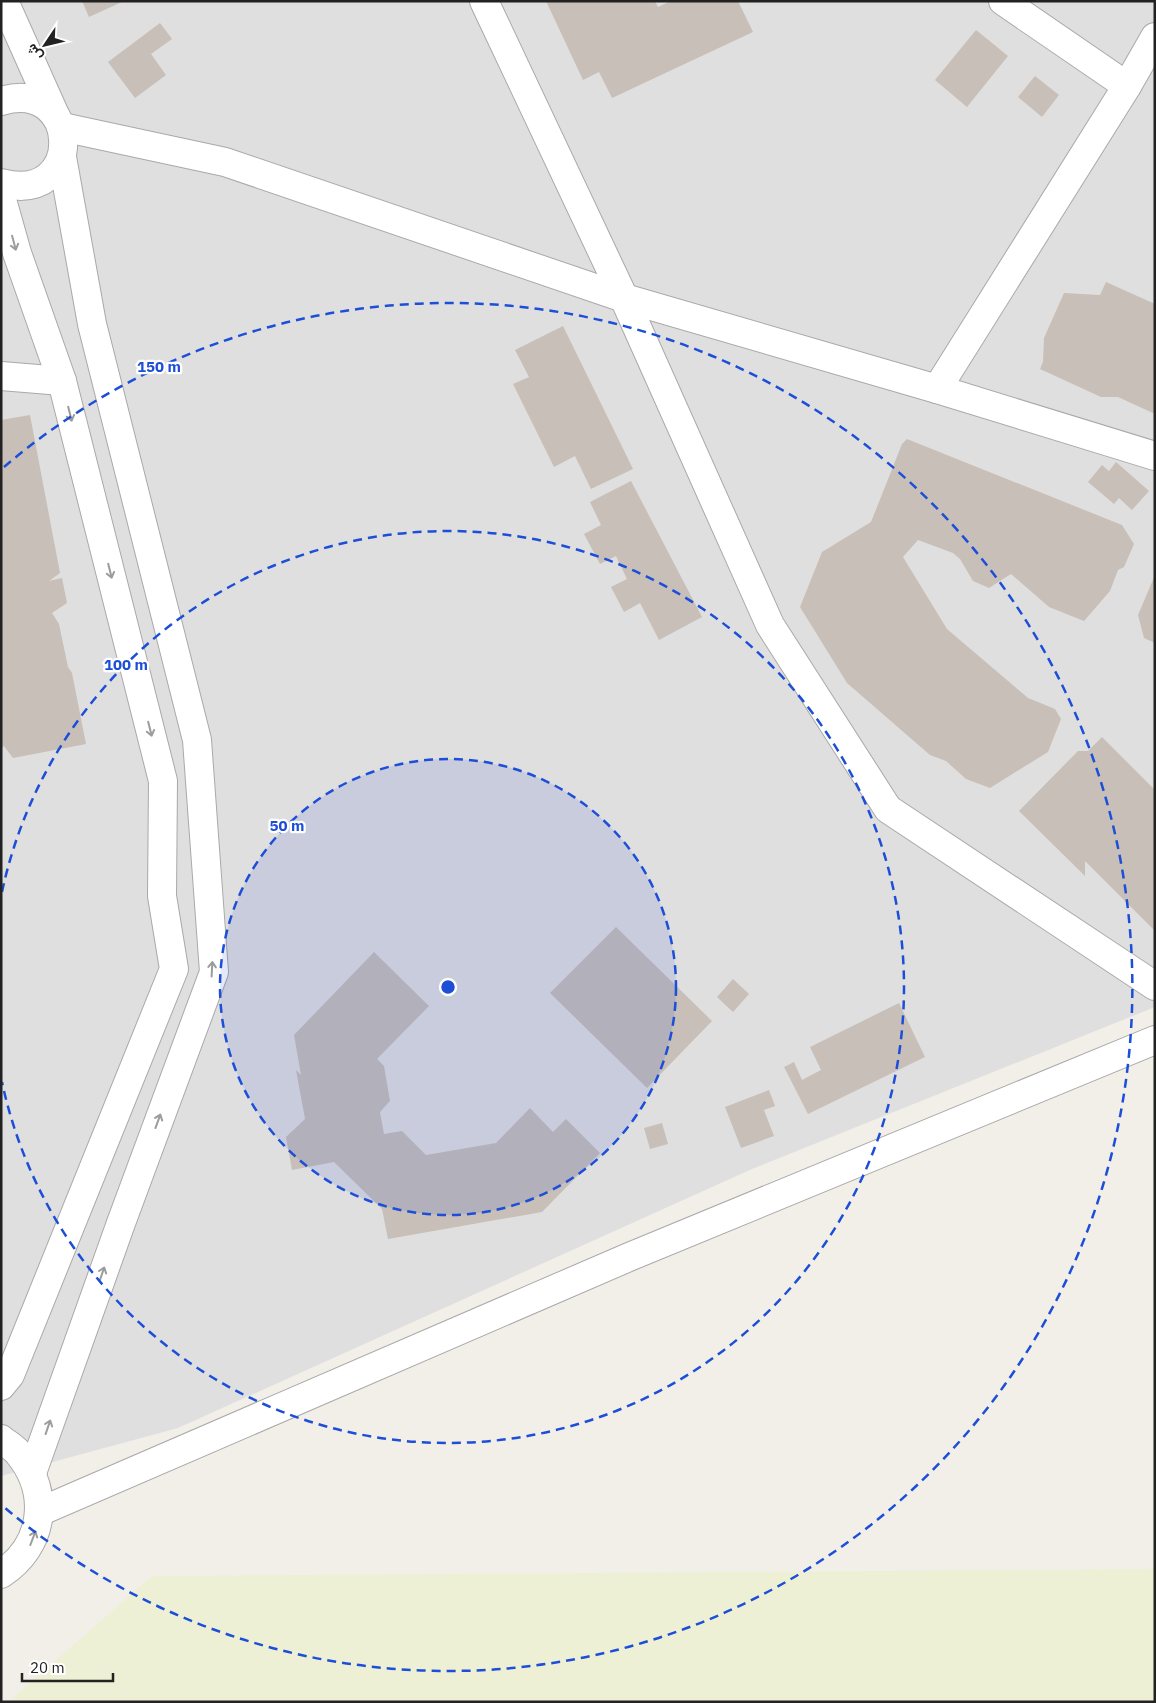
<svg xmlns="http://www.w3.org/2000/svg" width="1156" height="1703" viewBox="0 0 1156 1703" font-family="'IBM Plex Sans',Vazirmatn,sans-serif">
	<style>
		.residential { fill: #e0dfdf }
		.farmland { fill: #eef0d5 }
		.building { fill: #c7bfb8 }
		.lines { fill: none; stroke-linecap: round; stroke-linejoin: round }
		.minor-casing { stroke: #a9a9a9; stroke-width: 30 }
		.minor { stroke: #fff; stroke-width: 28 }
		.oneway { stroke: #9c9c9c }
		.ring { fill: none; stroke: #1d4ed8; stroke-width: 2.5; stroke-dasharray: 9 6 }
		.centre { fill: #1d4ed8; stroke: #fff; stroke-width: 2.5 }
		.ring-label { font-size: 15px; text-anchor: middle; font-weight: bold; fill: #1d4ed8; stroke: #fff; stroke-width: 4.5; stroke-linejoin: round; paint-order: stroke }
	</style>
	<rect width="100%" height="100%" fill="#f2efe9"/>
	<path class="residential" d="M1 1H1155V1007L752 1169 178 1428 1 1476Z"/>
	<path class="farmland" d="M1155 1569V1702H8L152 1576Z"/>
	<g class="building">
		<path d="M82 1H124L89 17Z"/>
		<path d="M546 1H655L658 7 671 1H738L753 32 612 98 599 72 583 80Z"/>
		<path d="M160 23 172 39 151 54 166 75 135 98 108 62Z"/>
		<path d="M976 30 1008 56 967 107 935 80Z"/>
		<path d="M1035 76 1059 95 1042 117 1018 97Z"/>
		<path d="M1106 282 1155 304V414L1118 397H1101L1040 369 1043 362 1044 338 1064 293 1100 295Z"/>
		<path d="M563 326 633 469 591 489 575 456 554 467 513 384 529 377 515 350Z"/>
		<path d="M30 415 60 573 49 581 62 578 67 603 52 613 59 624 68 667 72 673 86 744 13 758 4 746 1 749V420Z"/>
		<path d="M907 439 1122 525 1134 544 1124 567 1118 570 1110 591 1084 621 1049 607 1011 574 989 588 973 581 960 559 953 553 918 540 903 557 947 629 1028 698 1055 709 1061 719 1048 752 990 788 966 779 946 761 930 755 847 683 800 607 822 552 871 522 902 444Z"/>
		<path d="M1116 462 1149 491 1132 510 1119 498 1114 504 1088 482 1102 465 1109 471Z"/>
		<path d="M631 481 702 617 659 640 640 603 624 612 611 587 627 579 616 556 600 564 584 534 601 525 590 502Z"/>
		<path d="M1155 575V643L1144 638 1138 615Z"/>
		<path d="M1102 737 1155 790V931L1085 861V876L1019 811 1078 751H1088Z"/>
		<path d="M616 927 712 1021 647 1088 550 993Z"/>
		<path d="M374 952 429 1006 377 1059 384 1066 390 1101 380 1112 384 1134 402 1131 426 1155 496 1143 530 1108 553 1132 566 1119 600 1153 542 1212 388 1239 382 1209 334 1162 292 1170 286 1137 305 1119 296 1070 301 1075 294 1035Z"/>
		<path d="M733 979 749 994 733 1012 717 997Z"/>
		<path d="M899 1003 925 1057 808 1114 784 1067 794 1062 802 1080 821 1070 810 1047Z"/>
		<path d="M769 1090 775 1106 764 1110 774 1136 741 1148 725 1107Z"/>
		<path d="M662 1123 668 1144 650 1149 644 1128Z"/>
	</g>
	<g class="lines">
		<g class="minor-casing">
			<g id="minor">
				<path d="M4 1 55 115"/>
				<path d="M484 1 624 298 770 625 888 809 1155 986"/>
				<path d="M1003 1 1127 86"/>
				<path d="M1 101C82 77 86 206 1 183"/>
				<path d="M62 127 225 162 624 298 937 389 1155 456"/>
				<path d="M1 196 17 253 62 381 163 781 162 896 174 969 10 1375 1 1386"/>
				<path d="M1 376 62 381"/>
				<path d="M937 389 1127 86 1155 37"/>
				<path d="M1 1439C7 1444 15 1448 19 1454 51 1494 44 1546 1 1574"/>
				<path d="M32 1473 121 1223 214 972 197 740 92 324 62 157"/>
				<path d="M39 1512 629 1257 1155 1040"/>
			</g>
		</g>
		<use href="#minor" class="minor"/>
	</g>
	<defs><path id="oneway-shaft" d="M-6 0H5M1.5-3L5.5 0L1.5 3" fill="none" stroke-width="1.6" stroke-linecap="round" stroke-linejoin="round" transform="scale(1.25)"/></defs>
	<g class="oneway">
		<use href="#oneway-shaft" transform="translate(14 243) rotate(75)"/>
		<use href="#oneway-shaft" transform="translate(70 414) rotate(76)"/>
		<use href="#oneway-shaft" transform="translate(110 571) rotate(76)"/>
		<use href="#oneway-shaft" transform="translate(150 729) rotate(76)"/>
		<use href="#oneway-shaft" transform="translate(212 969) rotate(-87)"/>
		<use href="#oneway-shaft" transform="translate(158 1121) rotate(-70)"/>
		<use href="#oneway-shaft" transform="translate(102 1274) rotate(-71)"/>
		<use href="#oneway-shaft" transform="translate(48 1427) rotate(-71)"/>
		<use href="#oneway-shaft" transform="translate(33 1538) rotate(-69)"/>
	</g>
	<circle cx="448" cy="987" r="228" fill="#1d4ed8" fill-opacity=".12"/>
	<g class="ring">
		<circle cx="448" cy="987" r="228"/>
		<path d="M2 892A456 456 0 1 1 2 1082"/>
		<path d="M4 467A684 684 0 1 1 4 1507"/>
	</g>
	<circle cx="448" cy="987" r="8" class="centre"/>
	<g class="ring-label">
		<text x="159" y="372">150 m</text>
		<text x="126" y="670">100 m</text>
		<text x="287" y="831">50 m</text>
	</g>
	<rect width="1156" height="1703" fill="none" stroke="#222222" stroke-width="5"/>
	<g transform="translate(45 45) rotate(235)" stroke="#ffffff" stroke-width="4" paint-order="stroke">
	<path d="M0-4L9 19L0 12L-9 19Z" fill="#222222"/>
	<text y="-8" font-size="14" font-weight="bold" text-anchor="middle" fill="#222222">ش</text>
	</g>
	<path d="M22 1673v8h91v-8" fill="none" stroke="#222222" stroke-width="2.5"/>
	<text x="30" y="1673" font-size="15" fill="#222222" stroke="#ffffff" stroke-width="4" paint-order="stroke">20 m</text>
</svg>
